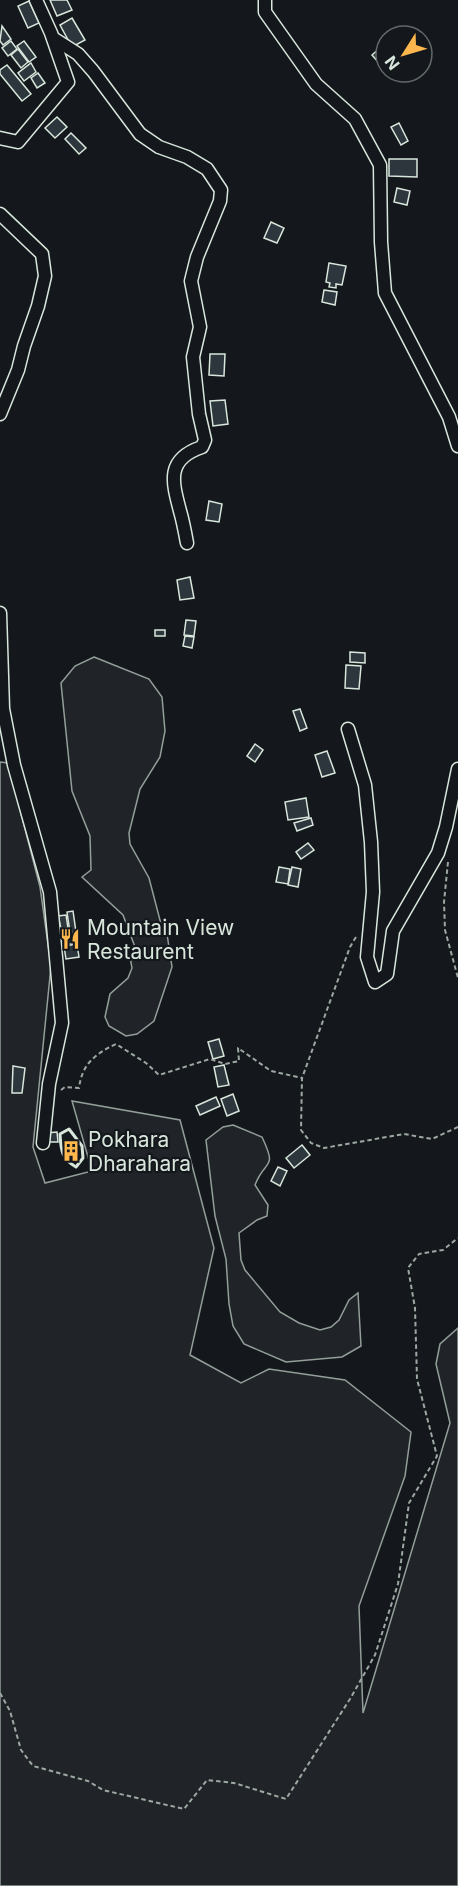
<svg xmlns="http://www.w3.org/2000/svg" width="458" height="1886" viewBox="0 0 458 1886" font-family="Inter,sans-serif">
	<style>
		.green { fill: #202428; stroke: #939e99; stroke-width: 1.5 }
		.building { fill: #2c363c; stroke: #d8e6dc; stroke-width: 1.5 }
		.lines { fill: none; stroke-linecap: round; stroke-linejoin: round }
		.street-casing { stroke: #d8e6dc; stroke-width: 15 }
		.path { stroke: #9da8a2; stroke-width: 2; stroke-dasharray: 4.5 3; stroke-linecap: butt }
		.street { stroke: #14181c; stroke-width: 12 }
		.wall { stroke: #d8e6dc; stroke-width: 3 }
		.labels { text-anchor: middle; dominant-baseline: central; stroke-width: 4.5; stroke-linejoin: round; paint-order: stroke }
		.poi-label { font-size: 21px; fill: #d8e6dc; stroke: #14181c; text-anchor: start }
	</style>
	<rect width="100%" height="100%" fill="#14181c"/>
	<g class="green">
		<path d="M94 657 149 679 162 697 165 731 160 757 140 789 129 833 130 844 149 878 161 924 167 934 172 967 154 1021 137 1034 126 1036 109 1026 105 1017 110 994 128 978 132 968 130 957 135 947 123 915 82 877 91 870 90 836 72 791 61 683 75 666Z"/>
		<path d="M0 762 8 763 40 887 51 966 33 1147 45 1183 92 1171 72 1101 180 1120 214 1248 190 1355 241 1383 269 1369 345 1380 411 1432 405 1476 359 1606 363 1713 450 1423 436 1364 440 1344 458 1328V1886H0Z"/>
		<path d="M233 1125 262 1137C278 1171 265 1158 255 1185L268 1205 267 1216 257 1220 239 1233 241 1260 245 1270 280 1312 299 1323 320 1330 331 1327 339 1320 349 1300 358 1293 361 1346 342 1357 286 1362 244 1344 233 1326 229 1304 226 1259 215 1216 206 1140 223 1127Z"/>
	</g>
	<g class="building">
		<path d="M50 0H67L72 10 57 16Z"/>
		<path d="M29 1 39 23 28 28 18 6Z"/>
		<path d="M72 18 85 40 72 47 60 25Z"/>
		<path d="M2 26 11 39 3 45 0 41Z"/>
		<path d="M11 41 17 49 8 56 2 48Z"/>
		<path d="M24 41 36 57 29 62 17 46Z"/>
		<path d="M381 47 386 52V71L372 55Z"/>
		<path d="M18 49 28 62 21 68 11 55Z"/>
		<path d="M31 63 36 72 24 81 18 73Z"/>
		<path d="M7 65 31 94 22 101 0 74V70Z"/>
		<path d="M38 73 45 83 37 88 31 78Z"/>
		<path d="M57 117 67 127 55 138 45 128Z"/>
		<path d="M399 123 408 141 401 145 391 127Z"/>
		<path d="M71 133 86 148 79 154 65 139Z"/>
		<path d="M389 159H417V177L389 176Z"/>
		<path d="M397 188 410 191 407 205 394 202Z"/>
		<path d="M271 222 284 228 277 243 264 238Z"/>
		<path d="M329 263 346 266 342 285 336 284V288L329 287 330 283 326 282Z"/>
		<path d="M324 290 337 292 335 305 322 302Z"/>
		<path d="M210 354H225L224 376 209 375Z"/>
		<path d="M225 400 228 424 213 426 210 401Z"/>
		<path d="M209 501 222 504 219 522 206 520Z"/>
		<path d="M190 577 194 598 180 600 177 580Z"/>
		<path d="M186 620 196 621 194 636 184 635Z"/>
		<rect x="155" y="630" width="10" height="6"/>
		<path d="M185 636 194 637 192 648 183 646Z"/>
		<path d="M350 652 365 653V663L350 662Z"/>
		<path d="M346 665 361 666 359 689 345 688Z"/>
		<path d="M300 709 307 728 300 731 293 711Z"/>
		<path d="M255 744 263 750 255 762 247 756Z"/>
		<path d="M327 751 335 773 322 777 315 755Z"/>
		<path d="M306 798 309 817 288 820 285 802Z"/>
		<path d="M311 818 313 825 297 831 294 823Z"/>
		<path d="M308 843 314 850 301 859 296 852Z"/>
		<path d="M279 867 290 869 288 884 276 882Z"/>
		<path d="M292 867 301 869 298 887 288 885Z"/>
		<path d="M73 911 76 932 70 933 67 912Z"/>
		<path d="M66 915 68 928 61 929 58 916Z"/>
		<path d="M75 933 76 943 64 945 63 935Z"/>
		<path d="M77 944 79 957 66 959 64 946Z"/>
		<path d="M219 1039 224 1056 213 1059 208 1042Z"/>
		<path d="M224 1065 229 1085 218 1087 214 1067Z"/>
		<path d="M13 1066 25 1068 22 1093H12Z"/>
		<path d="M233 1094 239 1111 227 1116 221 1099Z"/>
		<path d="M216 1097 220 1106 200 1115 196 1106Z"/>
		<path d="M57 1132 58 1142H47L46 1133Z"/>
		<path d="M74 1143 77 1157 69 1159 65 1146Z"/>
		<path d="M302 1145 310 1155 294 1168 286 1158Z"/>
		<path d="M278 1167 287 1171 280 1186 271 1181Z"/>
	</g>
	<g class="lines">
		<g class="street-casing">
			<g id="street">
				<path d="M265 0V12L316 84 355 119 380 165 381 242 385 293 449 417 458 446"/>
				<path d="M53 38 78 54 93 71 140 134 159 147 187 157 207 169 221 190 220 201 197 257 191 281 200 327 193 357 199 414 205 440 202 447C166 459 172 481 180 511 183 521 185 532 187 543"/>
				<path d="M0 138 18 142 68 82 51 33 36 0"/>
				<path d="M0 214 42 254 45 276 38 306 24 346 18 370 0 414"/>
				<path d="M0 613 3 709 14 765 50 892 62 1023 49 1084 43 1143"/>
				<path d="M348 729 365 785 371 842 373 892 367 957 375 982 387 974 393 931 438 853 446 827 458 769"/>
			</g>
		</g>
		<g class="path">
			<path d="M448 862 444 902 445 930 458 978"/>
			<path d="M356 937 350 947 302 1078 301 1130 311 1143 324 1148 404 1134 432 1139 458 1127"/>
			<path d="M61 1090 65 1087 79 1088C82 1064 95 1054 116 1044L146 1063 159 1075 210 1059 225 1064 239 1061 238 1048 271 1071 302 1078"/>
			<path d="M0 1693 10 1711 21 1750 33 1766 88 1781 103 1790 184 1809 207 1780 234 1783 286 1799 350 1699 375 1655 398 1584 409 1503 437 1456 417 1379 415 1308 408 1268 419 1254 443 1250 458 1238"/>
		</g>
		<use href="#street" class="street"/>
		<path class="wall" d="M69 1129 82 1146 83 1158 76 1167C61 1158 61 1150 60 1134Z"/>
	</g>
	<defs>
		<g id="restaurant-bare" transform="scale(1.62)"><path d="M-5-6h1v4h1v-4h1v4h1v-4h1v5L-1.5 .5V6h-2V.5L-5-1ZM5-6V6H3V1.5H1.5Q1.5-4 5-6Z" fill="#ffb74d" stroke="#14181c" stroke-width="2.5" paint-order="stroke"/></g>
		<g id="building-bare" transform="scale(1.62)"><path d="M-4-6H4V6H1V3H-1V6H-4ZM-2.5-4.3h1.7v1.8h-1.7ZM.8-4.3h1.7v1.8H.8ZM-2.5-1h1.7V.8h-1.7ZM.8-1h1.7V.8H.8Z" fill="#ffb74d" stroke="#14181c" stroke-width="2.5" paint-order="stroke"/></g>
	</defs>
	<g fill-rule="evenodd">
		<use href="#restaurant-bare" x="70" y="939"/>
		<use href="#building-bare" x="71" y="1151"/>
	</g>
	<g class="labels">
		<g class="poi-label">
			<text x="87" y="927">Mountain View<tspan x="87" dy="24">Restaurent</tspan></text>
			<text x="88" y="1139">Pokhara<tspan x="88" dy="24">Dharahara</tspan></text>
		</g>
	</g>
	<g transform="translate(404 54) rotate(233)"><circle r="28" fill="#14181c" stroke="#626a69" stroke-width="1.5"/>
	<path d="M0-4.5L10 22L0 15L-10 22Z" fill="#ffb74d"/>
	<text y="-9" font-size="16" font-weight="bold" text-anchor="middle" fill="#d8e6dc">N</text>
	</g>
</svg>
